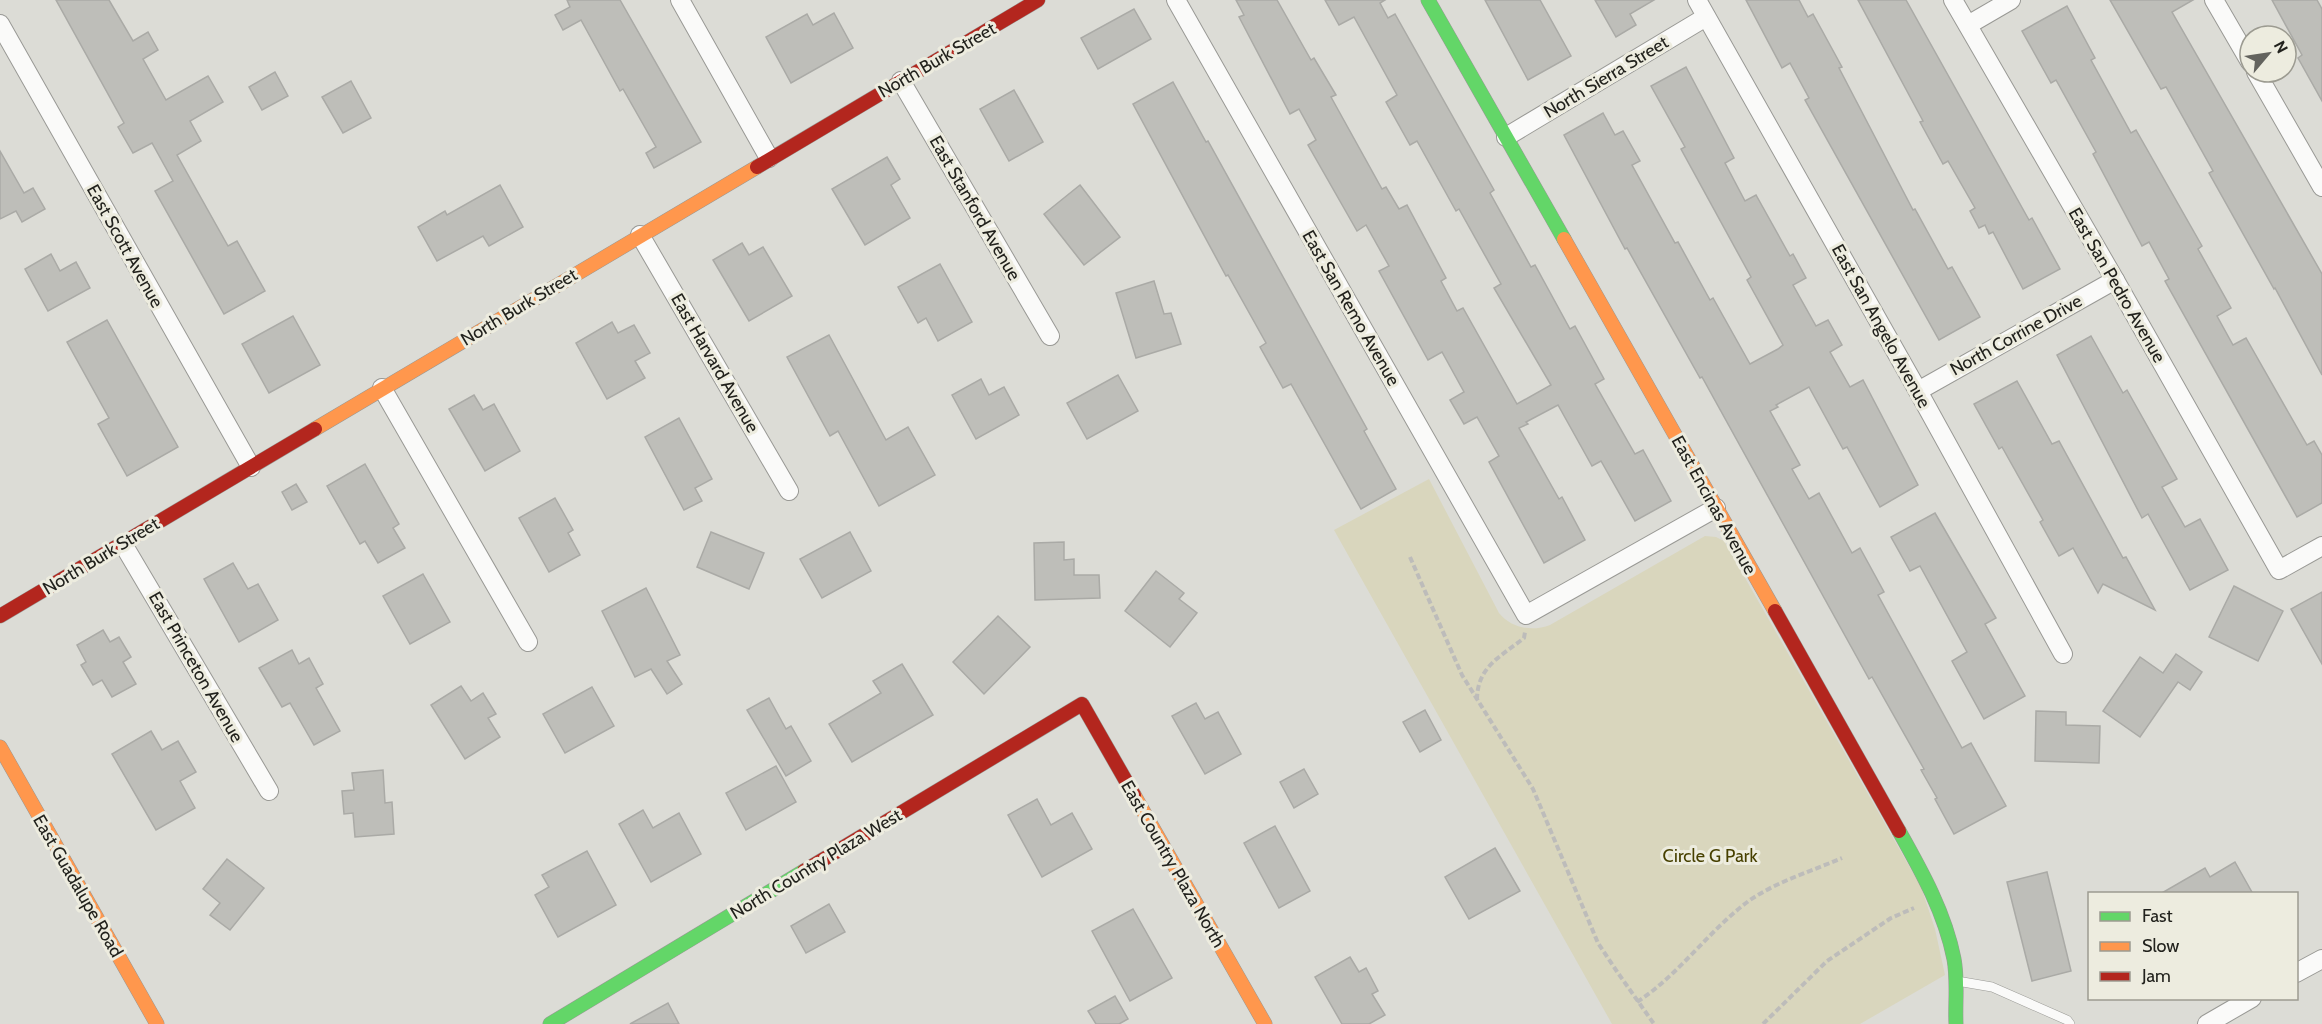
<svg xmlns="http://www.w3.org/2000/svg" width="2322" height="1024" viewBox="0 0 2322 1024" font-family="Cabin,sans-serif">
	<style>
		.green { fill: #d9d6bd }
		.building { fill: #bebeb9; stroke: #aaaaa6; stroke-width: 1.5 }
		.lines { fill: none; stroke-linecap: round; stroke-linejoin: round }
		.lane-casing { stroke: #999995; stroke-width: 10 }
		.street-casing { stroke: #999995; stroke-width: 20 }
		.fast-casing { stroke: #999995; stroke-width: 15 }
		.slow-casing { stroke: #999995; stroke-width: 15 }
		.jam-casing { stroke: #999995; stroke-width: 15 }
		.path { stroke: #bdbcba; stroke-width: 4; stroke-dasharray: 6 3; stroke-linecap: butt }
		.lane { stroke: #fafaf9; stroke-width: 9 }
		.street { stroke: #fafaf9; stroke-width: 18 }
		.fast { stroke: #63d668; stroke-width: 14 }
		.slow { stroke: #ff974d; stroke-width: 14 }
		.jam { stroke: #b3261e; stroke-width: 14 }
		.labels { text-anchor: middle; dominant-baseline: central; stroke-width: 6; stroke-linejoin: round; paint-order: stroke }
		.street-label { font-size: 18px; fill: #22221d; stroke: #edecdf }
		.park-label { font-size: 18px; fill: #474000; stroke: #edecdf }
	</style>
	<rect width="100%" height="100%" fill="#dcdcd6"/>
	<path class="green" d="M1429 479 1499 613C1511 628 1532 632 1550 625L1705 536 1716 537 1724 541 1921 887 1935 929 1945 975 1860 1024H1612L1334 530Z"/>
	<g class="building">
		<path d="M56 0H109L133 41 148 32 158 50 143 59 166 100 208 76 223 102 190 121 201 141 177 155 228 246 237 241 265 291 224 314 155 191 173 181 152 143 133 153 118 127 124 123Z"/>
		<path d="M567 0H620L701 142 654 168 646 153 656 147 623 89 620 91 581 20 563 30 555 15 570 7Z"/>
		<path d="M1236 0H1277L1311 60 1314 58 1336 95 1331 97 1382 189 1386 187 1399 209 1407 205 1446 278 1441 281 1457 311 1463 308 1517 404 1551 385 1494 288 1501 284 1459 209 1456 211 1417 141 1410 145 1386 102 1397 95 1354 17 1339 25 1325 0H1385L1380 3 1388 18 1395 14 1494 190 1490 193 1531 267 1535 265 1570 329 1575 326 1604 379 1595 384 1635 454 1643 450 1671 501 1635 521 1601 461 1592 466 1558 405 1526 422 1528 424 1519 428 1559 499 1562 497 1585 540 1544 563 1489 462 1499 456 1477 417 1464 424 1450 400 1464 392 1442 352 1428 360 1379 271 1389 266 1366 225 1357 231 1308 145 1316 140 1299 109 1290 114 1239 17 1244 15Z"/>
		<path d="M1485 0H1540L1571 56 1528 80Z"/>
		<path d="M1595 0H1654L1630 14 1636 25 1616 37Z"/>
		<path d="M1746 0H1799L1808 17 1813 14 1842 67 1839 68 1913 210 1915 209 1948 269 1952 267 1980 317 1939 340 1805 100 1809 98 1790 63 1782 68Z"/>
		<path d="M1858 0H1906L2029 220 2032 218 2060 269 2023 289 1993 232 1989 234 1985 225 1979 228 1970 211 1975 208 1948 161 1943 164 1920 122 1923 121Z"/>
		<path d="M2110 0H2193L2172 12 2322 274V375L2275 288 2274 289 2209 173 2213 171 2166 87 2161 89Z"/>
		<path d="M2272 0H2317L2322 9V101L2298 58 2302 55Z"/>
		<path d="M2067 6 2095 58 2091 60 2131 133 2136 130 2202 246 2198 249 2231 308 2217 316 2233 345 2246 338 2307 445 2314 441 2322 455V503L2297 517 2165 281 2169 279 2149 242 2142 246 2093 154 2096 152 2056 80 2051 83 2022 31Z"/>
		<path d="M1134 9 1151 39 1098 69 1081 38Z"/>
		<path d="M834 13 853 48 791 83 766 37 807 14 813 25Z"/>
		<path d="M1686 67 1734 158 1725 163 1745 201 1756 195 1790 256 1793 254 1806 278 1793 285 1816 326 1828 320 1842 345 1830 352 1850 387 1863 380 1918 485 1880 507 1847 447 1843 449 1809 387 1776 405 1778 407 1770 411 1800 465 1792 469 1809 499 1819 493 1852 553 1860 548 1884 592 1878 595 1962 748 1971 743 2006 806 1954 834 1935 799 1937 798 1921 770 1924 769 1872 677 1869 679 1702 377 1700 378 1627 248 1625 249 1564 135 1603 113 1615 135 1623 131 1640 161 1632 165 1675 243 1678 242 1710 300 1713 298 1750 364 1778 349 1783 345 1747 280 1751 277 1681 149 1685 147 1651 86Z"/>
		<path d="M275 72 288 96 262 110 249 87Z"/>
		<path d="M351 81 371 118 343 133 322 97Z"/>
		<path d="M1173 82 1206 142 1208 141 1367 429 1364 431 1396 489 1361 509 1291 384 1283 388 1260 347 1266 343 1228 275 1226 276 1133 104Z"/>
		<path d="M1014 90 1043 142 1009 161 980 109Z"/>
		<path d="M0 151 24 193 33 188 45 209 22 222 16 211 0 219Z"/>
		<path d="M887 157 900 179 891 185 910 218 865 245 832 189Z"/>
		<path d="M500 185 523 227 489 246 483 236 437 261 418 227 445 211 447 215Z"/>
		<path d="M1080 185 1120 237 1084 265 1044 214Z"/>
		<path d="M742 243 749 255 763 247 792 296 749 321 713 260Z"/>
		<path d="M51 254 60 271 76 262 90 288 48 311 25 269Z"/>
		<path d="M940 264 972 322 938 341 926 318 918 323 898 287Z"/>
		<path d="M1154 281 1164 314 1171 313 1181 344 1136 358 1116 293Z"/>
		<path d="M293 316 320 365 269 393 242 344Z"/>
		<path d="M107 320 178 447 127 476 98 424 109 418 67 342Z"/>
		<path d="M612 322 618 333 634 325 650 353 635 361 645 378 607 399 576 343Z"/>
		<path d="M829 335 886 440 908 427 935 475 879 506 838 431 830 436 787 357Z"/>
		<path d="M2091 336 2123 393 2127 390 2177 479 2162 487 2185 527 2200 519 2228 570 2190 590 2148 514 2142 518 2057 355Z"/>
		<path d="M1118 375 1138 411 1087 439 1067 403Z"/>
		<path d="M981 379 989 395 1004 387 1019 415 976 439 952 395Z"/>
		<path d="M2017 381 2052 444 2059 441 2123 558 2126 557 2155 610 2103 584 2098 593 2073 548 2059 556 2040 522 2043 520 2002 447 1999 449 1974 404Z"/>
		<path d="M474 395 483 410 494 404 520 451 485 471 449 409Z"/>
		<path d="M679 418 712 479 695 488 702 501 684 510 645 437Z"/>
		<path d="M365 464 399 524 393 528 405 548 378 563 365 541 360 544 327 486Z"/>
		<path d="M296 484 307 502 292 510 282 492Z"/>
		<path d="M555 498 573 530 568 533 580 555 549 572 519 518Z"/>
		<path d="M1935 513 1996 618 1985 624 2025 696 1984 719 1952 661 1967 652 1920 566 1910 571 1891 537Z"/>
		<path d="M711 532 764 553 749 589 697 567Z"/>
		<path d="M850 532 871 571 822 598 800 559Z"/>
		<path d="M1064 542V560L1074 559V575H1099L1100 598 1035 600 1034 543Z"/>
		<path d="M233 563 248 589 258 584 278 620 239 642 204 579Z"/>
		<path d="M1156 571 1184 593 1179 599 1197 613 1170 647 1125 611Z"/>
		<path d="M423 574 450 622 410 644 383 596Z"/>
		<path d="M2234 586 2283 611 2258 661 2209 637Z"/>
		<path d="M646 588 680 655 667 661 682 684 667 694 651 669 635 677 602 611Z"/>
		<path d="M2322 592V664L2291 609Z"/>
		<path d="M998 616 1030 647 984 694 953 662Z"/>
		<path d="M103 630 110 642 119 637 131 657 123 662 136 684 112 697 102 680 93 685 81 665 86 662 77 645Z"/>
		<path d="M292 650 299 664 309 658 323 684 316 688 340 731 314 745 290 703 282 707 259 668Z"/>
		<path d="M2176 654 2202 672 2190 690 2178 682 2140 737 2103 711 2140 657 2163 673Z"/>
		<path d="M902 664 933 715 852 762 829 724 881 693 873 681Z"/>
		<path d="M461 686 471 701 483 693 496 714 488 718 500 737 465 759 431 705Z"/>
		<path d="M592 687 614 726 565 753 543 714Z"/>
		<path d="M769 698 786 729 791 726 811 761 786 776 747 710Z"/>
		<path d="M1196 703 1205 719 1218 712 1241 754 1205 774 1172 716Z"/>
		<path d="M1425 710 1441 740 1420 752 1403 722Z"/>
		<path d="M2036 711 2066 712V725L2100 726 2099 763 2035 761Z"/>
		<path d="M151 731 162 750 178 741 196 772 180 781 195 808 156 830 112 754Z"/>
		<path d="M776 766 796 802 746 830 726 793Z"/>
		<path d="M1304 769 1318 794 1294 808 1280 782Z"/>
		<path d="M383 770 385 803 392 802 394 834 355 837 353 813 344 814 342 791 354 790 352 773Z"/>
		<path d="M1037 799 1051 825 1072 813 1092 849 1042 877 1008 815Z"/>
		<path d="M643 810 653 828 679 813 701 854 651 882 619 824Z"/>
		<path d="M1275 826 1310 891 1279 908 1244 843Z"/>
		<path d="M1495 848 1520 891 1469 919 1445 877Z"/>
		<path d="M587 851 616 905 558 937 535 895 549 887 542 875Z"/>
		<path d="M227 859 264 888 230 930 210 915 220 903 203 889Z"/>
		<path d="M2235 862 2253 894H2160L2205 868 2210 877Z"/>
		<path d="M2047 872 2071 971 2032 981 2007 882Z"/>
		<path d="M829 904 845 932 806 953 791 926Z"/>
		<path d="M1133 909 1172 978 1130 1001 1092 931Z"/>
		<path d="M1350 957 1359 972 1366 968 1378 991 1372 994 1385 1015 1369 1024H1342L1315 977Z"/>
		<path d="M1115 996 1128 1019 1119 1024H1096L1088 1011Z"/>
		<path d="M668 1003 679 1024H630Z"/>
	</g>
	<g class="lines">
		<g class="lane-casing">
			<path id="lane" d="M1957 981 1992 987 2067 1020 2070 1024"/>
		</g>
		<g class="street-casing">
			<g id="street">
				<path d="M680 0 769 158"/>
				<path d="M1176 0 1526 615 1716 508"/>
				<path d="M1697 0 1918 391 2063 654"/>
				<path d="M1953 0 2115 280 2279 570 2322 546"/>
				<path d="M2214 0 2250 62"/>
				<path d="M0 24 251 467"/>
				<path d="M1968 25 2011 0"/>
				<path d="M2256 72 2322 187"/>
				<path d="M901 81 1050 336"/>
				<path d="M1506 137 1706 17"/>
				<path d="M640 235 789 491"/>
				<path d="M382 388 528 642"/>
				<path d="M1918 391 2115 280"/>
				<path d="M123 544 269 791"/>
				<path d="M2296 973 2322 959"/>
				<path d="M2207 1024 2252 998"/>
			</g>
		</g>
		<g class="fast-casing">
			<g id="fast">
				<path d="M1428 0 1564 239"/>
				<path d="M1899 831C1922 872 1945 913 1954 959 1958 980 1955 1003 1956 1024"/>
				<path d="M550 1024 804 871"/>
			</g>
		</g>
		<g class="slow-casing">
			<g id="slow">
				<path d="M1564 239 1775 611"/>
				<path d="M315 429 757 167"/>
				<path d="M0 747 157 1024"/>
				<path d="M1134 795 1265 1024"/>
			</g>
		</g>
		<g class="jam-casing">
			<g id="jam">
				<path d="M757 167 1038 0"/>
				<path d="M1775 611 1899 831"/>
				<path d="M0 616 315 429"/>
				<path d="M804 871 1082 704 1134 795"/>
			</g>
		</g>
		<g class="path">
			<path d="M1410 557 1462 675 1533 789 1598 943 1618 973 1654 1024"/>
			<path d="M1477 700C1477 666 1502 656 1524 638L1525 632"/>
			<path d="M1637 1002C1680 974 1709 930 1750 900 1778 881 1812 871 1842 858"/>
			<path d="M1763 1024 1827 961 1891 918 1914 908"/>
		</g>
		<use href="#lane" class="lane"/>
		<use href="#street" class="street"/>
		<use href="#fast" class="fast"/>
		<use href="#slow" class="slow"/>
		<use href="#jam" class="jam"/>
	</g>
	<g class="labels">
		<g class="street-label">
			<text transform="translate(937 60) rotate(-30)">North Burk Street</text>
			<text transform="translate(1606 77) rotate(-31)">North Sierra Street</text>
			<text transform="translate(975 208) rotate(60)">East Stanford Avenue</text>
			<text transform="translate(125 246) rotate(61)">East Scott Avenue</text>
			<text transform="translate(2117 285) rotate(60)">East San Pedro Avenue</text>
			<text transform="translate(519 307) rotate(-31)">North Burk Street</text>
			<text transform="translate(1351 308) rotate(60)">East San Remo Avenue</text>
			<text transform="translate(1881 326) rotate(61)">East San Angelo Avenue</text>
			<text transform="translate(2016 335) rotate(-29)">North Corrine Drive</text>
			<text transform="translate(715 363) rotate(60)">East Harvard Avenue</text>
			<text transform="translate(1714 505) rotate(61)">East Encinas Avenue</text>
			<text transform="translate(101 556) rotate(-31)">North Burk Street</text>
			<text transform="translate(196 667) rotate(60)">East Princeton Avenue</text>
			<text transform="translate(816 864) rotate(-31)">North Country Plaza West</text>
			<text transform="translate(1173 864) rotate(60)">East Country Plaza North</text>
			<text transform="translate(78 886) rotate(60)">East Guadalupe Road</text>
		</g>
		<g class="park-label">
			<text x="1710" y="856">Circle G Park</text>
		</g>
	</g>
	<rect x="2088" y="892" width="210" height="108" fill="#edecdf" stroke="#9c9b91" stroke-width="1.5"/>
	<rect x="2100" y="912" width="30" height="9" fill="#63d668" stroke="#9c9b91" stroke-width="1.5"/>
	<text x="2142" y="922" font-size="18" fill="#22221d">Fast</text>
	<rect x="2100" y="942" width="30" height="9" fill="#ff974d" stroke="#9c9b91" stroke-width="1.5"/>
	<text x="2142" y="952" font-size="18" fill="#22221d">Slow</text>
	<rect x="2100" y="972" width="30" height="9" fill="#b3261e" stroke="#9c9b91" stroke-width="1.5"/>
	<text x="2142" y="982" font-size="18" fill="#22221d">Jam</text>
	<g transform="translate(2268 54) rotate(61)"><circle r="28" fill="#edecdf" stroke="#9c9b91" stroke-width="1.5"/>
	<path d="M0-4.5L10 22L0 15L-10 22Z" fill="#63635e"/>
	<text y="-9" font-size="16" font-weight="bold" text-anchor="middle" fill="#22221d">N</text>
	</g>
</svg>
